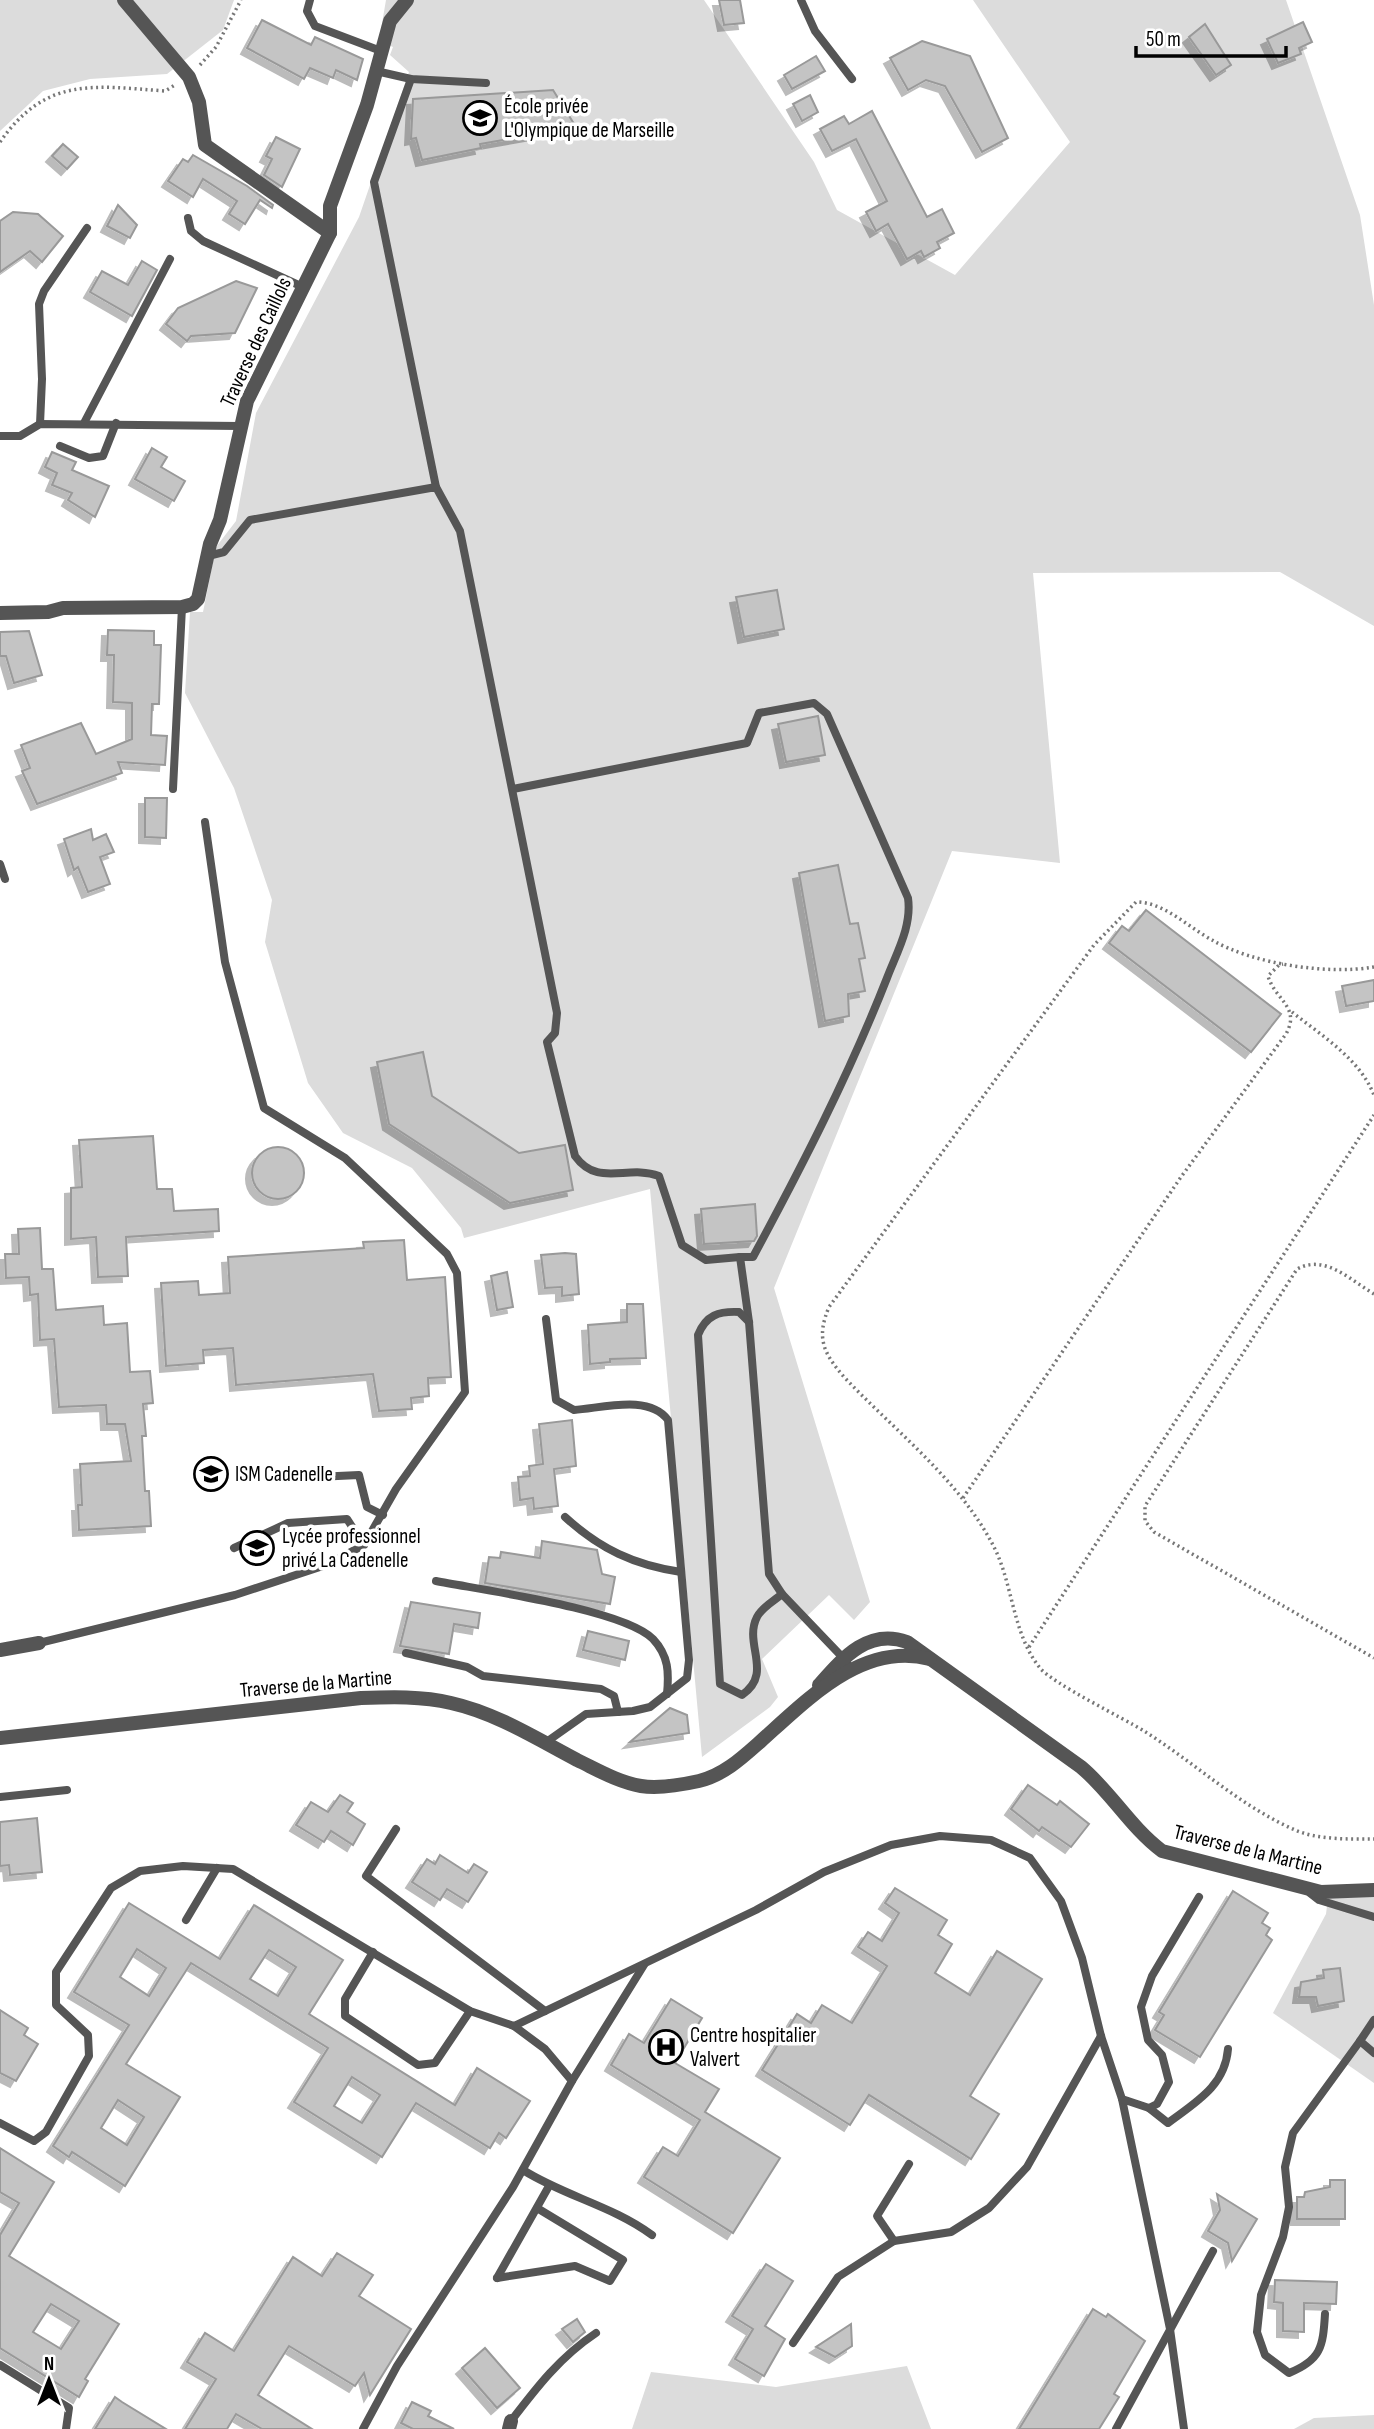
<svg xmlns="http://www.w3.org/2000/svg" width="1374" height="2429" viewBox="0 0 1374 2429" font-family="'Sofia Sans Condensed',sans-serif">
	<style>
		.green { fill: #dcdcdc }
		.building { fill: #c4c4c4; stroke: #999; stroke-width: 2; fill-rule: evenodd; filter: url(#shadow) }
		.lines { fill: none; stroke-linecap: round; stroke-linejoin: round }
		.path { stroke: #777; stroke-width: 3.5; stroke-dasharray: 2 3.5; stroke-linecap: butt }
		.lane { stroke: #555; stroke-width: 8 }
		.street { stroke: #555; stroke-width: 14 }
		.labels { text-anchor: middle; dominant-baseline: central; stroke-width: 7; stroke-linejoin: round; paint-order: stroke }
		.poi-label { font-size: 21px; fill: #000; stroke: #fff; text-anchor: start }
		.street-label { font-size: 21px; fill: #000; stroke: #fff }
	</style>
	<defs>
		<filter id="shadow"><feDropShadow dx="-6" dy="6" stdDeviation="0" flood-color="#0004"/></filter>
	</defs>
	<rect width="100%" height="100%" fill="#fff"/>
	<g class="green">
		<path d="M0 0H234L223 30 167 74 90 79 43 91 0 131Z"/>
		<path d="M386 0H704L814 162 837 210 955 275 1070 142 973 0H1286L1360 215 1374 305V626L1280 572 1033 573 1060 863 952 851 774 1288 870 1602 854 1620 829 1595 762 1659 778 1697 770 1707 702 1757 650 1189 464 1238 461 1228 412 1168 343 1133 308 1083 265 942 272 900 234 788 185 693 190 612H203L216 547 236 521 256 413 359 217 409 72 390 55 393 47 379 41Z"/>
		<path d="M1374 1896V2083L1273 2013 1326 1914 1328 1898Z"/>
		<path d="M907 2366 931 2429H632L651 2372 776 2387Z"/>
		<path d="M1374 2415V2429H1294L1314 2418Z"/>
	</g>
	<g class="building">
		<path d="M719 0H740L744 23 724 25Z"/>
		<path d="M262 20 311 45 315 37 363 59 357 80 336 70 333 78 310 68 304 79 247 48Z"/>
		<path d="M1303 22 1312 42 1299 48 1301 54 1278 63 1267 39Z"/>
		<path d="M1205 24 1231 65 1216 75 1189 37Z"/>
		<path d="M922 41 970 56 1008 138 982 152 945 86 926 80 908 90 890 58Z"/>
		<path d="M816 56 825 71 792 89 784 75Z"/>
		<path d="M553 90 576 127 480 144 481 148 422 160 416 138 411 139 413 99Z"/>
		<path d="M810 95 818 112 802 121 793 104Z"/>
		<path d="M872 111 927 217 942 209 954 233 937 242 940 248 924 257 921 251 907 259 888 224 876 231 866 212 887 201 856 139 832 151 820 129 844 116 849 124Z"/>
		<path d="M276 137 300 149 282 187 264 175 272 159 266 156Z"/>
		<path d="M63 144 78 157 67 169 52 156Z"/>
		<path d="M193 155 247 186 273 205 272 208 260 200 245 224 229 214 237 201 203 179 193 197 168 181 183 159 188 162Z"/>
		<path d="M118 205 137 225 130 238 107 226Z"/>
		<path d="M13 212 38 214 63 236 42 262 30 251 0 272V221Z"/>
		<path d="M142 261 157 270 132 316 90 292 102 271 128 285Z"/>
		<path d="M236 281 257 288 235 333 191 336 187 341 166 324 178 308Z"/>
		<path d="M152 448 167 457 161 467 185 481 174 501 135 479Z"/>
		<path d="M52 452 76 462 72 470 109 486 95 517 68 500 72 493 52 485 57 473 45 467Z"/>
		<path d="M777 590 784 629 744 637 736 597Z"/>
		<path d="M108 630 154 631V645H161L159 704H152L151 735 167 736 165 765 118 762 122 773 37 804 22 771 30 768 21 745 81 723 96 754 132 739V703L113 702 114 655H107Z"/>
		<path d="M29 631 42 675 14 683 6 656H0V632Z"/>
		<path d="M818 716 825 755 786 762 778 724Z"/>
		<path d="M145 798H167L166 838 145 837Z"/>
		<path d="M91 829 93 840 106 834 114 852 100 857 110 884 88 892 78 867 74 870 64 839Z"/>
		<path d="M838 865 850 924 858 923 865 958 859 959 865 991 848 994 849 1016 825 1021 799 873Z"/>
		<path d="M1146 910 1281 1014 1251 1052 1109 943 1122 926 1129 931Z"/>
		<path d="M1374 980V1001L1346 1006 1342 986Z"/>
		<path d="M423 1052 432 1096 519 1153 565 1145 573 1190 510 1203 389 1124 377 1062Z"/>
		<path d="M153 1136 157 1189H172L174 1211 218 1209 219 1231 126 1237 128 1276 98 1277 96 1237 71 1239V1188L82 1187 79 1140Z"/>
		<circle cx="278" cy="1173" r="26"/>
		<path d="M755 1204 757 1236 754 1241 704 1244 701 1209Z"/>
		<path d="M40 1228 42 1269H53L56 1310 103 1306 104 1325 127 1323 130 1372 150 1371 153 1403 143 1404 146 1436H142L145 1491H149L151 1526 79 1530 78 1505H82L80 1464 131 1461 125 1424H107L106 1405 59 1407 54 1339 40 1340 38 1294 30 1295 29 1277 6 1278 5 1254H19L18 1229Z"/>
		<path d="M404 1240 407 1280 445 1277 451 1377 428 1378 429 1396 411 1398 412 1409 379 1411 373 1374 236 1385 233 1348 203 1350 204 1363 166 1366 161 1283 198 1281 199 1295 230 1293 228 1257 364 1248 363 1242Z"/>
		<path d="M565 1253 576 1254 579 1294 562 1296V1287L545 1288 541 1255Z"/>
		<path d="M507 1272 513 1307 497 1310 491 1276Z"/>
		<path d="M627 1304H643L646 1358 610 1359V1362L590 1364 588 1325 627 1322Z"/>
		<path d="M572 1420 576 1466 554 1469 558 1506 534 1509 533 1498 520 1500 518 1477 530 1476 529 1466 543 1464 539 1424Z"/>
		<path d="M542 1541 597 1550 602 1574 615 1577 610 1604 485 1583 489 1557 500 1558 501 1552 540 1558Z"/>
		<path d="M411 1602 480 1613 478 1628 454 1624 449 1654 400 1646Z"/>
		<path d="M588 1631 629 1641 625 1660 583 1650Z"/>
		<path d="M670 1708 687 1715 689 1733 630 1742Z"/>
		<path d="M1028 1785 1057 1805 1060 1801 1089 1824 1071 1847 1042 1827 1039 1831 1011 1809Z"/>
		<path d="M340 1795 353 1803 347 1812 365 1824 353 1845 331 1831 324 1842 296 1825 311 1802 328 1812Z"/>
		<path d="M37 1818 42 1872 10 1875 9 1865 0 1866V1822Z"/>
		<path d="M440 1855 468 1873 474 1864 487 1872 468 1902 447 1889 440 1900 412 1882 427 1859 435 1864Z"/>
		<path d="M895 1888 947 1920 938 1935 952 1944 935 1973 970 1995 997 1951 1042 1979 970 2096 999 2114 971 2159 869 2095 850 2125 762 2070 797 2014 811 2023 822 2005 852 2023 887 1966 858 1947 868 1932 882 1941 899 1913 885 1903Z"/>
		<path d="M1233 1891 1268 1913 1262 1923 1270 1928 1266 1935 1272 1940 1200 2057 1155 2030 1164 2015 1159 2012Z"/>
		<path d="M129 1903 220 1959 254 1905 343 1960 309 2014 455 2105 477 2068 530 2101 506 2138 499 2133 490 2148 416 2103 382 2157 294 2102 328 2048 191 1963 126 2064 180 2097 125 2186 72 2152 69 2157 53 2146 129 2025 74 1992ZM137 1949 166 1968 149 1996 120 1977ZM269 1950 296 1967 278 1996 250 1979ZM352 2077 380 2095 362 2123 334 2106ZM118 2100 144 2117 127 2145 101 2128Z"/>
		<path d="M1340 1968 1344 2001 1318 2006 1316 1997H1299L1301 1982 1324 1978 1323 1970Z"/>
		<path d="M671 1999 702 2018 675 2063 719 2089 705 2112 780 2158 733 2233 644 2177 663 2147 678 2156 700 2120 611 2065 629 2034 644 2043Z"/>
		<path d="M0 2010 28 2028 24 2035 38 2044 16 2081 0 2073Z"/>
		<path d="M0 2148 54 2182 9 2256 119 2324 85 2379 88 2381 79 2397 0 2348V2235L19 2203 0 2192ZM51 2304 79 2321 61 2349 33 2332Z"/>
		<path d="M1330 2180H1345V2219H1297V2197H1304L1305 2192 1330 2187Z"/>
		<path d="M1217 2194 1257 2219 1232 2261 1228 2243 1208 2231 1220 2210Z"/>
		<path d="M337 2253 373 2275 359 2296 411 2329 370 2395 364 2373 355 2386 289 2346 258 2395 312 2429H262L236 2414 227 2429H185L216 2379 187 2362 205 2333 234 2351 293 2257 322 2276Z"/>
		<path d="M766 2264 793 2281 765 2326 785 2339 764 2376 735 2359 753 2329 732 2316Z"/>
		<path d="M1275 2280 1337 2282 1336 2304 1304 2303V2332L1283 2331V2303L1274 2302Z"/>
		<path d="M1093 2309 1106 2317 1108 2314 1145 2341 1114 2394 1119 2397 1099 2429H1019Z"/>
		<path d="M577 2319 585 2332 573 2342 562 2329Z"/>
		<path d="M851 2324 852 2346 835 2357 816 2347Z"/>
		<path d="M485 2348 520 2388 497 2408 462 2368Z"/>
		<path d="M115 2397 122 2402 166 2429H95Z"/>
		<path d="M412 2402 431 2411 428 2416 454 2429H413L401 2423Z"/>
	</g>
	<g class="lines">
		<g class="path">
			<path d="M200 65 216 47 241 0"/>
			<path d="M0 142C46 76 94 86 165 91L175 85"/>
			<path d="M1374 967C1328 975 1253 964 1212 940 1188 927 1164 902 1136 902L1094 945 829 1307C816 1338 823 1353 845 1378 896 1432 961 1481 995 1549 1013 1586 1013 1635 1040 1668 1052 1683 1123 1718 1144 1731 1195 1763 1240 1806 1295 1830 1318 1840 1349 1839 1374 1839"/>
			<path d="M1292 1012C1322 1036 1359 1058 1374 1095"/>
			<path d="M1374 1294C1349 1279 1325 1254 1297 1269L1145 1506V1521L1154 1532 1374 1658"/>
			<path d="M963 1498 1181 1177 1286 1034C1301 1007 1275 1000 1268 976L1279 965 1283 964"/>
			<path d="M1029 1647 1374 1115"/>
		</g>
		<g class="lane">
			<path d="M310 0 307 11 315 26 381 51"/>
			<path d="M801 0 815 31 852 79"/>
			<path d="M376 71 411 79 486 83"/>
			<path d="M411 79 374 182 436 487"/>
			<path d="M188 218 191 231 203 241 305 288"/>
			<path d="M84 423 170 259"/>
			<path d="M40 424 42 379 39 304 44 291 87 228"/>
			<path d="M0 436H20L40 424 240 426"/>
			<path d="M60 446 89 458 103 456 116 423"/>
			<path d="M208 556 224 552 250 520 436 487 460 531 557 1013 555 1033 547 1042 575 1156C598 1188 627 1164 659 1176L682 1245 706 1260 740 1257"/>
			<path d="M173 789 182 607"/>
			<path d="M513 789 747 743 759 713 814 703 827 714 908 898C912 926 897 952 887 978 849 1075 802 1166 753 1257H740L749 1322 769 1574 782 1594 847 1662"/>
			<path d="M0 864 5 879"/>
			<path d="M749 1322 739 1312C719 1311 706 1315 698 1335L720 1684 742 1695C774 1673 743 1644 757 1617 762 1607 774 1601 782 1594"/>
			<path d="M274 1479 359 1475 367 1507 383 1515"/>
			<path d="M565 1517C600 1549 634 1565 681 1572"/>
			<path d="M234 1548 288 1523 347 1519 364 1545"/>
			<path d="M436 1581C482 1590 623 1609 653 1639 669 1656 669 1673 667 1694"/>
			<path d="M39 1643 235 1595 326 1565 364 1545 396 1489 465 1392 457 1273 447 1254 345 1158 264 1108 225 962 205 822"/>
			<path d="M406 1653 467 1667 483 1676 601 1689 614 1696 618 1712"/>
			<path d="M545 1743 586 1714 633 1711 650 1707 687 1678 689 1660 668 1420C649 1394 603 1408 574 1410L556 1400 546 1319"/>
			<path d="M0 1797 67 1790"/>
			<path d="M396 1829 366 1876 545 2011"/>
			<path d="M1310 1893 1319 1900 1374 1917"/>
			<path d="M186 1920 217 1868"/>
			<path d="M373 1952 345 1999V2016L418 2065 435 2063 470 2011"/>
			<path d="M1374 2020 1360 2041 1374 2053"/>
			<path d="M514 2026 545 2049 572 2081"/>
			<path d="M1122 2099 1170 2329 1184 2429"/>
			<path d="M1149 2108 1157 2104 1169 2082 1162 2055 1148 2040 1141 2007 1152 1976 1199 1897"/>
			<path d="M0 2123 34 2141 46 2132 89 2056 88 2035 56 2005V1972L111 1888 140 1871 183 1866 233 1869 470 2011 514 2026 756 1910 824 1872 891 1845 940 1836 991 1840 1030 1858 1061 1901 1082 1958 1101 2036 1122 2099 1149 2108 1168 2123C1196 2102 1225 2086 1228 2049"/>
			<path d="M523 2170C564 2196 613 2206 652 2235"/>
			<path d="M894 2241 877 2216 909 2164"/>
			<path d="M497 2278 575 2266 610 2281 623 2260 537 2208"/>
			<path d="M497 2278 549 2186"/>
			<path d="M1325 2314C1323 2347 1321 2360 1289 2373L1265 2355 1257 2332 1261 2295 1283 2237 1289 2207 1285 2167 1293 2133 1360 2041"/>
			<path d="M793 2343 838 2277 894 2241 951 2232 989 2208 1027 2167 1101 2036"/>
			<path d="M0 2365 69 2408 66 2429"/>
			<path d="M511 2421C537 2387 560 2357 596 2333"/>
			<path d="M363 2429 397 2366 513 2187 572 2081 644 1965"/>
			<path d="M1116 2429 1213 2251"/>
		</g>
		<g class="street">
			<path d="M124 0 189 77 199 102 205 145 330 233"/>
			<path d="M0 613 48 612 63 608 182 607 193 604 198 599 210 544 220 520 247 401 330 233V206L367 105 390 21 407 0"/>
			<path d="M0 1650 39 1643"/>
			<path d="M819 1685C843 1658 868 1628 907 1642L1081 1767C1111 1792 1130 1827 1162 1851L1321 1892 1374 1890"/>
			<path d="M0 1738 361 1698C391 1697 422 1696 451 1703 496 1713 537 1739 577 1760 598 1770 618 1782 641 1786 660 1789 681 1785 699 1781 724 1775 743 1757 761 1741 808 1699 863 1641 930 1659"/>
			<path d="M509 2429 511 2421"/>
		</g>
	</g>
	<defs>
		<g id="school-ring" transform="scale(1.75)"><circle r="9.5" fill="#fff" stroke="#000" stroke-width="1.5"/><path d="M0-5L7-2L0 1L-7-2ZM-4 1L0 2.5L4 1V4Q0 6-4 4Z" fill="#000"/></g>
		<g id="university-ring" transform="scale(1.75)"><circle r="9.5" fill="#fff" stroke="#000" stroke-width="1.5"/><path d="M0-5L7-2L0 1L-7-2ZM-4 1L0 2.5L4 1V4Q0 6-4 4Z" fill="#000"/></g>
		<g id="hospital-ring" transform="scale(1.75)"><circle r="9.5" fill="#fff" stroke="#000" stroke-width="1.5"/><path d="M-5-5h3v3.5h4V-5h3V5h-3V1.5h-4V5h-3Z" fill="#000"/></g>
	</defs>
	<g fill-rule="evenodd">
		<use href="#school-ring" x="480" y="118"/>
		<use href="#university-ring" x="211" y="1474"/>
		<use href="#school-ring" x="257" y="1548"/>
		<use href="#hospital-ring" x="666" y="2047"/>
	</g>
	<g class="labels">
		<g class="poi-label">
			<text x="504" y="106">École privée<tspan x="504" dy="24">L'Olympique de Marseille</tspan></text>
			<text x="235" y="1474">ISM Cadenelle</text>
			<text x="282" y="1536">Lycée professionnel<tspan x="282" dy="24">privé La Cadenelle</tspan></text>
			<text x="690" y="2035">Centre hospitalier<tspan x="690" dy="24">Valvert</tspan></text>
		</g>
		<g class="street-label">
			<text transform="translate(256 342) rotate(-65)">Traverse des Caillols</text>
			<text transform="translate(316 1684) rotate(-5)">Traverse de la Martine</text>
			<text transform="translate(1248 1850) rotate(14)">Traverse de la Martine</text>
		</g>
	</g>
	<g transform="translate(49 2380)" stroke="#ffffff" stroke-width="5" paint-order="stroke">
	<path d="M0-5L12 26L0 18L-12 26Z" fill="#000000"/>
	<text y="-10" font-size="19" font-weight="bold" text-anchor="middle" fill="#000000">N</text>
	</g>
	<path d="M1136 46v10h150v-10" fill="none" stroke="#000000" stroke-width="3.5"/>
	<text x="1146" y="46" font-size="21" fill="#000000" stroke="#ffffff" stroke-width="5" paint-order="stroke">50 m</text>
</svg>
